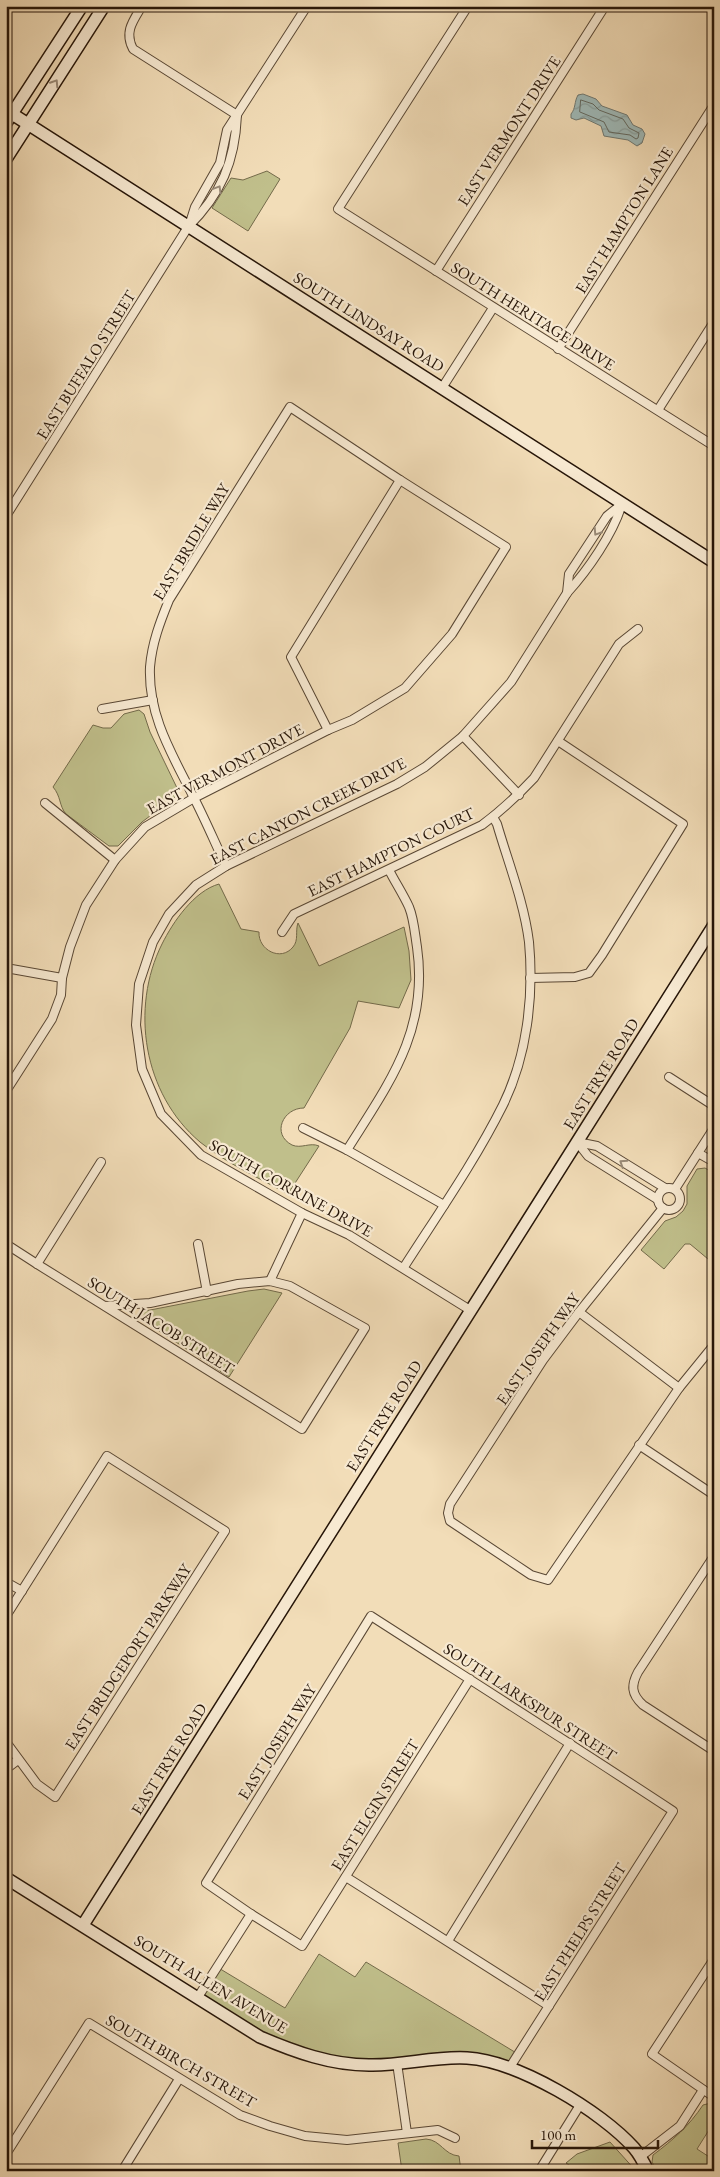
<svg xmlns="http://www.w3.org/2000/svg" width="720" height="2177" viewBox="0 0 720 2177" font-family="'EB Garamond',serif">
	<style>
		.green { fill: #c0bf8b; stroke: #736a4a }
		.water { fill: url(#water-waves); stroke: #6f7872 }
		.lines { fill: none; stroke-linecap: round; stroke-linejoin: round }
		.shore { stroke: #626860; stroke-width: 1 }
		.street-casing { stroke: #594734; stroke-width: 10 }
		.secondary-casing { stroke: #261508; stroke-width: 14 }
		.street { stroke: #f7e9d1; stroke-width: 8 }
		.secondary { stroke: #f7e9d1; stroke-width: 11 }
		.oneway { stroke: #998a77 }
		.labels { text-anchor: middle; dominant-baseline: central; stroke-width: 4.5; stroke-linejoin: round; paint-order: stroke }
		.street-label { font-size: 16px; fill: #261508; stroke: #f7e9d1 }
	</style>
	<defs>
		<pattern id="water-waves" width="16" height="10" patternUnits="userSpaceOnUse" patternTransform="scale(1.25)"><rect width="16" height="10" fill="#9fbab9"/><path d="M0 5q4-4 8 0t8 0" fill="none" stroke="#899f9e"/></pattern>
	</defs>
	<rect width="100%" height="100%" fill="#f2ddb8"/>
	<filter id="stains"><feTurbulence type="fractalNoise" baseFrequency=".004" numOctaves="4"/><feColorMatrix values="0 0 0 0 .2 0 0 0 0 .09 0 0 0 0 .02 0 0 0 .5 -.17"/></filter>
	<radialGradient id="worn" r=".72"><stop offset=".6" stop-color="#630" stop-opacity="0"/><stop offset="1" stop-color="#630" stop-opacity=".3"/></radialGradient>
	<g class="green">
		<path d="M267 171 280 179 248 231 212 208 231 178 243 180Z"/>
		<path d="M139 710 144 714 150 732 178 790 175 797 142 822 118 846H109L66 814C59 806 61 796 53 787L93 725 103 728H111L124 714Z"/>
		<path d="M219 884 241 929 259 932C258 950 281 962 293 947 299 940 295 931 298 923L319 966 404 927 409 951 411 980 399 1008 358 1001 350 1028 304 1108C283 1108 271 1134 292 1145 301 1149 310 1142 319 1146L288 1194C259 1178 226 1163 200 1142 143 1094 130 1008 162 944 173 922 194 891 219 884Z"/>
		<path d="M705 1168 714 1173V1264L690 1244H685L664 1269 641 1250 665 1221 676 1217 683 1211 687 1204V1186L697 1169Z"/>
		<path d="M264 1289 282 1293 229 1377 141 1319V1315L145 1311 248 1291Z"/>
		<path d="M319 1954 355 1977 366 1962 518 2054 510 2067 491 2062 369 2065 295 2052 198 1997 217 1967 285 2008Z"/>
		<path d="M711 2103 714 2105V2122L697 2149 714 2160V2171H657L652 2162 653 2155C673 2140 689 2126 703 2105Z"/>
		<path d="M426 2139C441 2140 444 2155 459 2156L461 2171H402L398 2143Z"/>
		<path d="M610 2142 636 2171H578L566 2163 577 2154Z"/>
	</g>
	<path class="water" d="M583 94 596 99 602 106 627 115 633 125 642 129 645 134 642 143 637 146 628 140 604 136 601 126 584 118 576 120 571 118V114C576 108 574 102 578 95Z"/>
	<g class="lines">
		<path class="shore" d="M581 100 593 104 599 110 623 119 629 128 639 133 638 138 636 139 630 135 609 132 604 122 580 112Z"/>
		<g class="street-casing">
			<g id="street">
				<path d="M142 6C133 21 124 32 133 49L237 115"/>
				<path d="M468 6 338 209 714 446"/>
				<path d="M189 226 195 207 220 163 227 130 307 6"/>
				<path d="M436 271 605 6"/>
				<path d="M558 349 714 105"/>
				<path d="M442 388 493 308"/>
				<path d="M658 410 714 322"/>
				<path d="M6 516 188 227C221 194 235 162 237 115"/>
				<path d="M567 593 569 574 607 516 622 504"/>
				<path d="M102 709 153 700"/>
				<path d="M328 730 291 657 400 480"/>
				<path d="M463 736 519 795"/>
				<path d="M45 803 115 860"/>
				<path d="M282 932 294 914 482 825C501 811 518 795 534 778L619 644 638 629"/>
				<path d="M6 968 62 978"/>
				<path d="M530 978 575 977 589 973 602 955 683 824 558 741"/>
				<path d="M669 1077 714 1106"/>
				<path d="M6 1091 52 1019 61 995 62 978 70 947 86 905 115 860 145 827 194 798 328 730 352 720 405 688 452 634 506 547 400 480 290 407 169 600C160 622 152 643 150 667 148 716 172 754 193 796 205 819 215 843 226 866"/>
				<path d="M303 1128 347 1150 444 1205"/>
				<path d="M577 1142 597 1146 665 1188"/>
				<path d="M577 1142 588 1156 657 1199"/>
				<path d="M347 1150C389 1083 429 1031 417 947 415 935 414 919 409 907 403 894 395 882 389 870"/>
				<path d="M698 1153 714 1162"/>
				<circle cx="669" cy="1199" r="11"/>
				<path d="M675 1189 714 1128"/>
				<path d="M663 1208 579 1312 543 1360 450 1504 448 1513 450 1521 531 1575 548 1580 679 1388 714 1345"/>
				<path d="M6 1244 37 1264 302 1429 365 1328 290 1286 270 1281 238 1284 150 1303 105 1306"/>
				<path d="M198 1244 207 1292"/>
				<path d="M37 1264 101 1162"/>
				<path d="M404 1267C438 1214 475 1161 503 1105 527 1056 534 996 529 942 524 902 508 862 497 824L493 817"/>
				<path d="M270 1281 302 1213"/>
				<path d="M470 1310 349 1235 302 1213 201 1155 161 1114 142 1069 136 1025 139 984 153 942 169 914 196 885 226 866 397 784 425 767 463 736 511 682 567 593C588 570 613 534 622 504"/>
				<path d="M579 1312 679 1388"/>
				<path d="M639 1445 714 1495"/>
				<path d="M714 1556 638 1672C631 1685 631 1694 643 1705L714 1751"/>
				<path d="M6 1582 22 1591"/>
				<path d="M6 1616 107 1456 225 1531 55 1797 37 1784 6 1742"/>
				<path d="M470 1679 302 1946 251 1914 206 1883 371 1616C472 1681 573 1745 673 1811L510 2067"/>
				<path d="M6 1769 18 1760"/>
				<path d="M346 1877 549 2006"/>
				<path d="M448 1941 570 1743"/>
				<path d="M714 1959 652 2054 714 2097"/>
				<path d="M198 1997 251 1914"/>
				<path d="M397 2063 407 2133"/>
				<path d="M6 2154 89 2023 240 2115 270 2126 305 2136 347 2140 438 2130 455 2138"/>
				<path d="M640 2157 680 2126 703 2090"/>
				<path d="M122 2171 179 2079"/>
				<path d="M539 2171 580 2105"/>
			</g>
		</g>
		<g class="secondary-casing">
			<g id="secondary">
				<path d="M6 110 714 562"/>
				<path d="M6 123 82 6"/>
				<path d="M6 159 104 6"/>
				<path d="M6 1878 260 2037C295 2052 331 2065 369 2065 402 2066 434 2056 467 2058 518 2061 601 2111 634 2148 640 2155 644 2163 648 2171"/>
				<path d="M83 1925 714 925"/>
			</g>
		</g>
		<use href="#street" class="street"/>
		<use href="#secondary" class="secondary"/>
	</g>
	<defs><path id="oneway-chevron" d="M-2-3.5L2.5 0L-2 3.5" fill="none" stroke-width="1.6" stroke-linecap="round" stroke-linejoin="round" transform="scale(1.25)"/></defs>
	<g class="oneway">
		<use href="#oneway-chevron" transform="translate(55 83) rotate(-57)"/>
		<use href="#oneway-chevron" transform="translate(218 189) rotate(-59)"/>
		<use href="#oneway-chevron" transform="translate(597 532) rotate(123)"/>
		<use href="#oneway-chevron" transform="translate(623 1163) rotate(-147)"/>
	</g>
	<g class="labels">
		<g class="street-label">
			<text transform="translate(509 131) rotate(-57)">EAST VERMONT DRIVE</text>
			<text transform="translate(624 220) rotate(-58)">EAST HAMPTON LANE</text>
			<text transform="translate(533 316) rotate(32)">SOUTH HERITAGE DRIVE</text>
			<text transform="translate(369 322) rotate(32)">SOUTH LINDSAY ROAD</text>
			<text transform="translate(86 365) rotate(-58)">EAST BUFFALO STREET</text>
			<text transform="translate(191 542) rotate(-59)">EAST BRIDLE WAY</text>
			<text transform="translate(225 769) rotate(-28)">EAST VERMONT DRIVE</text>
			<text transform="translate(308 811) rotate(-27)">EAST CANYON CREEK DRIVE</text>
			<text transform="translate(391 852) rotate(-26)">EAST HAMPTON COURT</text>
			<text transform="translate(601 1074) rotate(-58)">EAST FRYE ROAD</text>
			<text transform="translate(291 1188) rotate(29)">SOUTH CORRINE DRIVE</text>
			<text transform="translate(161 1325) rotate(32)">SOUTH JACOB STREET</text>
			<text transform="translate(538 1349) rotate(-55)">EAST JOSEPH WAY</text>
			<text transform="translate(384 1416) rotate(-58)">EAST FRYE ROAD</text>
			<text transform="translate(128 1657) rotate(-57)">EAST BRIDGEPORT PARKWAY</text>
			<text transform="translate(530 1702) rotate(33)">SOUTH LARKSPUR STREET</text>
			<text transform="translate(277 1742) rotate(-58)">EAST JOSEPH WAY</text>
			<text transform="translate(169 1759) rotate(-58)">EAST FRYE ROAD</text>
			<text transform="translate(375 1805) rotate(-58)">EAST ELGIN STREET</text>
			<text transform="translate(580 1932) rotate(-58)">EAST PHELPS STREET</text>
			<text transform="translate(211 1984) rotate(31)">SOUTH ALLEN AVENUE</text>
			<text transform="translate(181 2061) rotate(30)">SOUTH BIRCH STREET</text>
		</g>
	</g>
	<rect width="720" height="2177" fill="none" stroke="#f2ddb8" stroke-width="25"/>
	<rect x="8" y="8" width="705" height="2162" fill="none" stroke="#261508" stroke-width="2.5"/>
	<rect x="12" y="12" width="695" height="2152" fill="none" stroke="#261508"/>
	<path d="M532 2140v8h126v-8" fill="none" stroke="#261508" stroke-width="2.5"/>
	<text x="540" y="2140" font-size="15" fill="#261508" stroke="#f7e9d1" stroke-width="4" paint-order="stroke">100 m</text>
	<rect width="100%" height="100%" filter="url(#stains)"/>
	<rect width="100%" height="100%" fill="url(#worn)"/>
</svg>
